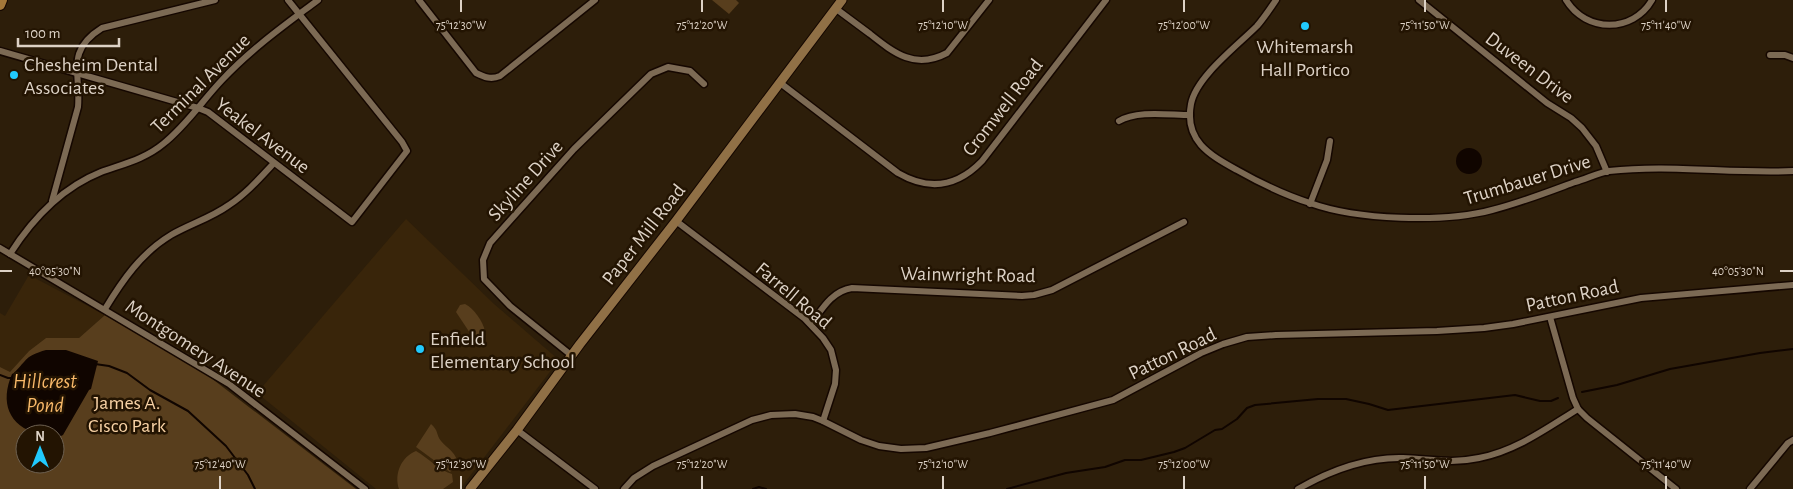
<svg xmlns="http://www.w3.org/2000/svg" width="1793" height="489" font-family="'Alegreya Sans',sans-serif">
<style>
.built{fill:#39250a}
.green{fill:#583e1d;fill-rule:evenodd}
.water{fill:#100500}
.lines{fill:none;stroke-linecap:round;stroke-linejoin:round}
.stream{stroke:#100500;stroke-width:2}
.street-casing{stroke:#150700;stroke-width:9}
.secondary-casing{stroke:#150700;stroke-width:11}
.primary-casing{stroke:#150700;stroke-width:12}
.street{stroke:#7c6a54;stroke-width:6}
.secondary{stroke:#907046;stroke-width:9}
.primary{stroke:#a37739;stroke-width:10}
.ticks{fill:none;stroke:#ddd2c6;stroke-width:2}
.poi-dot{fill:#21c9fd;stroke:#231402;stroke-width:2}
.labels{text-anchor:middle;stroke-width:5;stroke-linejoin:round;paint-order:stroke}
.poi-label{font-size:20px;fill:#ddd2c6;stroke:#231402;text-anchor:start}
.street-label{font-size:20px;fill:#ddd2c6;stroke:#231402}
.park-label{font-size:20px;fill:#f8d2a5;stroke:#231402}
.water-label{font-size:21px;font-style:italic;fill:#f8b969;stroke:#231402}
.ticks-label{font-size:12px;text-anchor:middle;fill:#ddd2c6;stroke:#231402;stroke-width:5;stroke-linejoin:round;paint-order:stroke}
</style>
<rect width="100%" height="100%" fill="#2d1e0a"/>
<g class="built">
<path d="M406 219 494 304 559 360 460 489H376L257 393Z"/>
<path d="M29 275 105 315 79 338H46L29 351 10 373 0 367V313L5 316Z"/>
</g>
<g class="green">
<path d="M712 0H736L739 3 729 14Z"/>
<path d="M465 304C474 308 483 322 485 331 481 336 478 338 472 336L456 312 460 305Z"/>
<path d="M105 315 202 371 356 489H0V367L10 372 29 351 46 338H79ZM25 434H55V464H25Z"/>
<path d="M431 424C439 431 436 435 441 441 447 448 454 451 457 460L454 468 450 472 416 447Z"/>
<path d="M416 451C428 458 439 470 452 474L453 482 443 489H399C394 474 401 457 416 451Z"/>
</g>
<g class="water">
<circle cx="1469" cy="161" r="13"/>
<path d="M46 350H66L98 361 91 389 89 390 63 435 55 439V434C50 434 44 435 39 434 8 426 0 402 12 374L14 373C28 359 25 356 46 350Z"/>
</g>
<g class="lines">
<g class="stream">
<path d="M95 364 109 366 127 373 150 390 188 411 226 446 248 475 255 489"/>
<path d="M0 375 8 378H12"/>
<path d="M1582 392 1617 385 1670 369 1760 353 1793 349"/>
<path d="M753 489 759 487 766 489"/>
<path d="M1007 489 1066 473 1105 467 1125 460H1141L1174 452 1185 448 1215 430 1222 429 1237 419 1247 408 1255 405 1318 399H1346L1369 404 1388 410 1515 395 1540 401H1551L1558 398"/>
</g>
<g class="street-casing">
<g id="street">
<path d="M419 0 476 73C484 77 491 80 500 76L595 0"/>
<path d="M1276 0C1270 9 1264 18 1257 26 1237 46 1196 77 1191 104 1184 141 1210 155 1237 170 1260 183 1285 195 1310 203 1357 220 1443 223 1492 210 1520 203 1548 192 1575 182 1586 179 1598 173 1609 171 1670 164 1732 174 1793 171"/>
<path d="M1419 0 1547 103 1571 118 1582 128 1596 146 1607 172"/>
<path d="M1566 0C1586 33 1633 33 1652 0"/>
<path d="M835 8C847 17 858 25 870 34 894 53 915 70 947 53L989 0"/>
<path d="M0 51 198 108 208 112 352 222 407 151 402 142 288 0"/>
<path d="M1770 55H1785L1793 58"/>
<path d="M779 82 898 173C929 191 957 187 982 161L1106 0"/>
<path d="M1119 121C1137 110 1169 115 1190 115"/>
<path d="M52 201 78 107C81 73 65 51 102 28L215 0"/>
<path d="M1310 204 1327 160 1330 141"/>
<path d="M676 221 804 318 823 338 831 350 836 370 835 384 823 421"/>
<path d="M0 248 229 384 365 489"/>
<path d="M10 254C33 218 61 188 101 172 123 164 145 159 163 144 186 126 202 101 222 80 251 49 285 25 318 0"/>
<path d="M105 309C122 281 141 253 171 235 190 224 211 218 229 205 246 194 260 178 274 163"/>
<path d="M1550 317 1573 398 1578 409 1587 418 1676 489"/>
<path d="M811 324C822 309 832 291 852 288L1022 296 1034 295 1052 290 1184 222"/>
<path d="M571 355 510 306 484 279 483 260 490 243 574 149 651 74 668 67 690 71 704 84"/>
<path d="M517 430 595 489"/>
<path d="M624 489 634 478 653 466 752 420 771 415 795 414 813 417 823 421 861 440 879 446 901 449 926 448 990 433 1113 400 1201 353 1223 344 1247 337 1276 335 1437 331 1484 328 1513 324 1641 298 1793 285"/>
<path d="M1298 489C1331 470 1365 457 1403 458 1431 459 1451 464 1479 458 1516 451 1547 428 1578 409"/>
<path d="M1750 489 1788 443 1793 440"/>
</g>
</g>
<g class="secondary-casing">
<path id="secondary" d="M470 489 517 430 580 344 676 221 842 0"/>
</g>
<g class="primary-casing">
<path id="primary" d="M0 5 2 0"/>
</g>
<use href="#street" class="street"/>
<use href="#secondary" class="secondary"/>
<use href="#primary" class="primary"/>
</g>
<path class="ticks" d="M461 0V12M702 0V12M943 0V12M1184 0V12M1425 0V12M1666 0V12M0 271H12M1780 271H1793M220 476V489M461 476V489M702 476V489M943 476V489M1184 476V489M1425 476V489M1666 476V489"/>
<g class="poi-dot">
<circle cx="1305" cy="26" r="5"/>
<circle cx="14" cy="75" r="5"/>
<circle cx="420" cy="349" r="5"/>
</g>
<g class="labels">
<g class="poi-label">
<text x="1305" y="53" text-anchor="middle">Whitemarsh<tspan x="1305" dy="23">Hall Portico</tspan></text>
<text x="24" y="71">Chesheim Dental<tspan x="24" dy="23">Associates</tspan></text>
<text x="430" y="345">Enfield<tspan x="430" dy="23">Elementary School</tspan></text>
</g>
<g class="street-label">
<text transform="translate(1530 67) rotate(37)" y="7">Duveen Drive</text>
<text transform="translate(200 83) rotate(-45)" y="7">Terminal Avenue</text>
<text transform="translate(1002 107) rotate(-52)" y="7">Cromwell Road</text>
<text transform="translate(263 135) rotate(37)" y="7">Yeakel Avenue</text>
<text transform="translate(1527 179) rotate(-17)" y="7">Trumbauer Drive</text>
<text transform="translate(525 180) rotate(-48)" y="7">Skyline Drive</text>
<text transform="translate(643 234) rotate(-52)" y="7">Paper Mill Road</text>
<text transform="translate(968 274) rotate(1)" y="7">Wainwright Road</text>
<text transform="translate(794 295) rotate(40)" y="7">Farrell Road</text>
<text transform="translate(1572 295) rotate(-12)" y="7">Patton Road</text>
<text transform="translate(196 348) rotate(33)" y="7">Montgomery Avenue</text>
<text transform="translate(1172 353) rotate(-26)" y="7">Patton Road</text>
</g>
<g class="park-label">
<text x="127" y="409">James A.<tspan x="127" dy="23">Cisco Park</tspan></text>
</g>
<g class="water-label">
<text x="45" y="388">Hillcrest<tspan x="45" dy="24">Pond</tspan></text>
</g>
</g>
<g class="ticks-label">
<text x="461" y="29">75°12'30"W</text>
<text x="702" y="29">75°12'20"W</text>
<text x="943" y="29">75°12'10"W</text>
<text x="1184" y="29">75°12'00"W</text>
<text x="1425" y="29">75°11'50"W</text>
<text x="1666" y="29">75°11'40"W</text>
<text x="55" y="275">40°05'30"N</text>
<text x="1738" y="275">40°05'30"N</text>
<text x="220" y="468">75°12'40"W</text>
<text x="461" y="468">75°12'30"W</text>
<text x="702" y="468">75°12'20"W</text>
<text x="943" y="468">75°12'10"W</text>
<text x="1184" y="468">75°12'00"W</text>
<text x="1425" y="468">75°11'50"W</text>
<text x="1666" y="468">75°11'40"W</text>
</g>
<g transform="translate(40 449)"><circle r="24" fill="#231402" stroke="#6d6050"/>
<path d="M0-4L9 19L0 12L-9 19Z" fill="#21c9fd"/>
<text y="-8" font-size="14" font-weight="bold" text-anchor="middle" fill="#ddd2c6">N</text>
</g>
<path d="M18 38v8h101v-8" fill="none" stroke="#ddd2c6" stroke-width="2.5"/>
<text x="25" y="38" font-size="15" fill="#ddd2c6" stroke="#231402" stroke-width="4" paint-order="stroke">100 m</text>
</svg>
